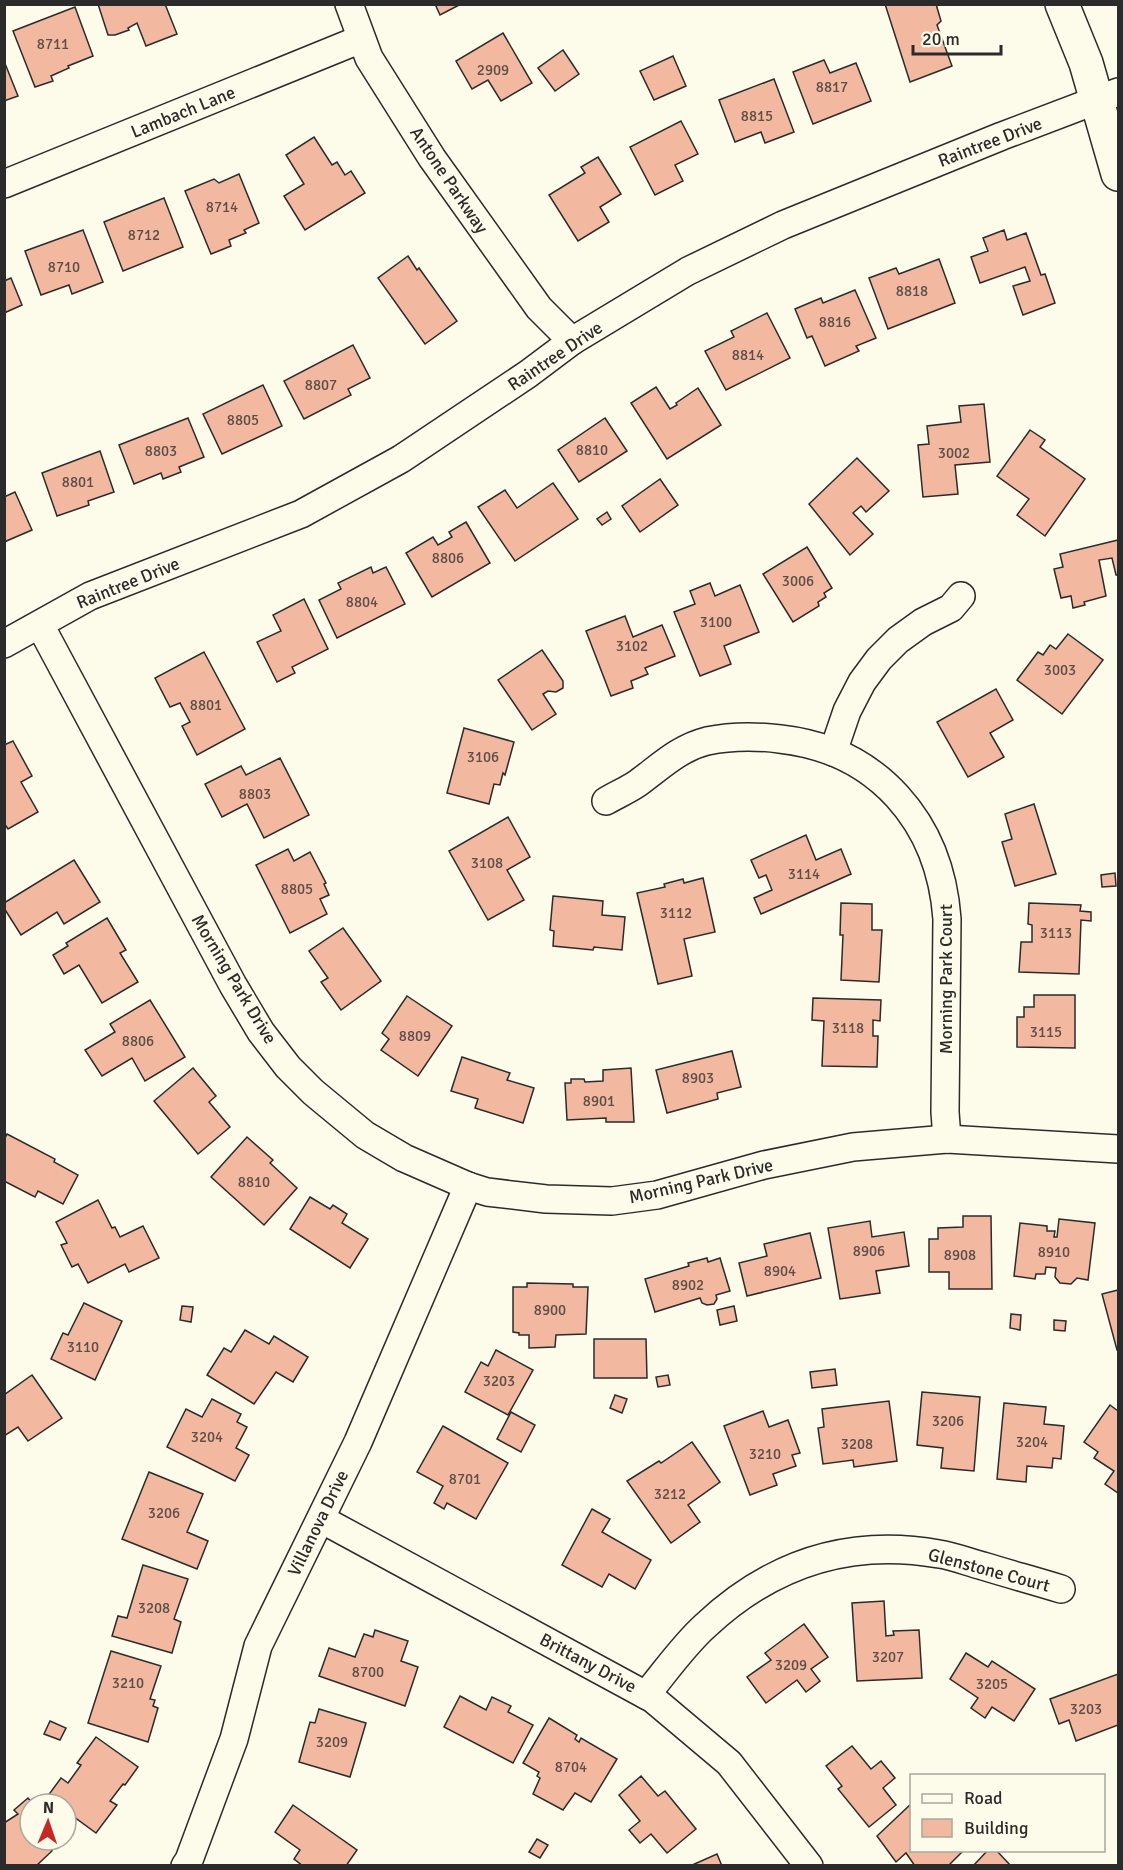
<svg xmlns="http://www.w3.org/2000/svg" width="1123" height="1870" font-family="Signika,sans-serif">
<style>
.building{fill:#f2b8a0;stroke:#2b2b2b;stroke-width:1.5}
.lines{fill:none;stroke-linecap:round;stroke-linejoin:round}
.minor-casing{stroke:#2b2b2b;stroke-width:30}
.tertiary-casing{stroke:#2b2b2b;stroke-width:36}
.minor{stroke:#fdfbea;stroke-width:27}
.tertiary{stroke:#fdfbea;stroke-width:33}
.labels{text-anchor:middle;stroke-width:4.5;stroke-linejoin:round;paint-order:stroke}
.number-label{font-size:15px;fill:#5d4e48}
.street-label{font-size:18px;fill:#2b2b2b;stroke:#fdfbea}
</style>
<rect width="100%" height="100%" fill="#fdfbea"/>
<g class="building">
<path d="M98 4H165L177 34 146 46 137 23 128 28 129 30 115 35H108Z"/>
<path d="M435 4H461L440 15Z"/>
<path d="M885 4H936L941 21 937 25 952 66 910 82Z"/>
<path d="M75 7 93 56 68 66 69 68 51 76 53 81 35 87 13 31Z"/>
<path d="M503 33 532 83 501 101 488 80 472 89 456 61Z"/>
<path d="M563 50 579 74 555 91 538 68Z"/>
<path d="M673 56 686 86 654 100 640 71Z"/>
<path d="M824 60 830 73 856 63 871 101 813 124 793 72Z"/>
<path d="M4 61 18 96 4 101Z"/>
<path d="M774 79 794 132 765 143 761 132 735 142 719 100Z"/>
<path d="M681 121 698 154 675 165 683 181 655 195 630 147Z"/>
<path d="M314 137 332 165 337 162 345 175 351 171 365 193 305 230 284 196 304 184 286 155Z"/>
<path d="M598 157 621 194 600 207 609 222 578 241 549 195 585 173 581 167Z"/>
<path d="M239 174 259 223 244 230 246 233 229 240 231 246 211 254 185 191 214 179 219 183Z"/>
<path d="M164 198 183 247 123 271 104 222Z"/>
<path d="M83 230 103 282 72 294 69 285 41 295 25 251Z"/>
<path d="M1004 230 1007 240 1026 233 1041 275 1045 274 1055 303 1023 315 1013 286 1030 281 1025 267 980 283 971 257 988 251 983 238Z"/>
<path d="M408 256 417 270 419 268 457 321 425 344 378 278Z"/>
<path d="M939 259 955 303 888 329 869 278 896 268 899 274Z"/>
<path d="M11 278 22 305 4 313V281Z"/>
<path d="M855 290 876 338 856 346 859 351 825 366 812 336 807 338 795 309 821 298 823 303Z"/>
<path d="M767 313 790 358 726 390 705 351 734 337 731 331Z"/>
<path d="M353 345 370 378 348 389 351 395 304 419 284 381Z"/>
<path d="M263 385 282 426 222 454 203 414Z"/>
<path d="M656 387 670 409 677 405 676 403 698 388 721 425 667 459 631 403Z"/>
<path d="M984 404 990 462 955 465 958 494 923 497 918 445 929 444 927 426 961 422 959 406Z"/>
<path d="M188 418 204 457 179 467 181 472 163 479 161 473 134 484 119 445Z"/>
<path d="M605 418 627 451 579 482 558 450Z"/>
<path d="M1030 430 1045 440 1040 447 1085 479 1045 536 1017 515 1029 499 997 476Z"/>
<path d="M100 451 114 492 88 501 89 505 57 516 42 473Z"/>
<path d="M857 458 889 491 866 512 861 506 853 513 873 534 850 555 809 504Z"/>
<path d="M660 479 678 505 640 532 622 506Z"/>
<path d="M553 483 578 519 515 561 478 507 505 490 517 508Z"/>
<path d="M15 492 32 530 4 542V497Z"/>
<path d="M607 512 611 519 602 525 597 519Z"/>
<path d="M466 522 490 563 432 597 406 553 433 537 438 545 452 537 449 532Z"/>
<path d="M1118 540V575H1116L1112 558 1099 560 1106 596 1084 602 1085 605 1073 608 1071 596 1061 598 1054 569 1063 567 1060 554Z"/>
<path d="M807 547 832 588 824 593 826 597 818 602 819 606 793 622 763 574Z"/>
<path d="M371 567 373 573 386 567 405 604 337 638 319 600 341 589 338 583Z"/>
<path d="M710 583 715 596 740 585 759 632 724 646 731 664 700 676 674 612 695 604 690 591Z"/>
<path d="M304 599 328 649 292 667 295 673 277 682 257 642 281 631 273 615Z"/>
<path d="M625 616 633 637 662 625 675 656 645 668 648 674 631 681 633 688 611 696 586 631Z"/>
<path d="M1068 634 1103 660 1062 714 1017 680 1038 652 1043 655 1050 645 1056 649Z"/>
<path d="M542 650 563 681V688L556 692 548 691 543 694 556 714 532 730 498 680Z"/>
<path d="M204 652 245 729 197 755 182 726 190 722 180 703 170 707 155 678Z"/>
<path d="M996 689 1013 720 990 733 1004 757 968 777 937 722Z"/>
<path d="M464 728 514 742 505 775 503 773 500 785 494 784 489 804 447 793Z"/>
<path d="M13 741 32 776 21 782 38 812 8 829 4 823V745Z"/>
<path d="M280 758 309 815 264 838 247 804 222 817 205 784 241 766 246 775Z"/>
<path d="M1034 804 1056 874 1015 886 1002 842 1012 839 1005 814Z"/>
<path d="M508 817 530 857 507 870 524 900 488 920 449 851Z"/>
<path d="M806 835 816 860 841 849 851 874 761 914 754 898 772 890 766 875 759 878 751 860Z"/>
<path d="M288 849 294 861 310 852 326 883 324 884 329 895 320 899 327 914 290 933 256 865Z"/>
<path d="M74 860 100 902 64 924 57 912 21 935 4 908V903Z"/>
<path d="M1115 873 1116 886 1102 887 1101 875Z"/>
<path d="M703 878 715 932 684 939 692 976 658 984 637 893 665 887 664 884 683 879 684 883Z"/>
<path d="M553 896 603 901 602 915 625 917 622 950 594 947 593 950 553 946 554 931 550 930Z"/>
<path d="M841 903 872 904V930H882L879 982 841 980 843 935H840Z"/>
<path d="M1029 903 1081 905 1080 911 1091 912V921L1081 920 1079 974 1019 972 1021 942H1032V925L1028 924Z"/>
<path d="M107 918 126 950 120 953 138 982 102 1003 79 965 64 974 53 955 68 946 66 943Z"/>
<path d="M343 928 381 981 341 1010 321 982 328 978 309 951Z"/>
<path d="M1034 995H1075V1048L1017 1047V1017H1024V1007H1034Z"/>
<path d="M407 996 452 1026 418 1076 381 1050 389 1039 382 1033Z"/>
<path d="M813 998 881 1000 880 1021 873 1020V1036H878L877 1067 822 1066 824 1021 812 1020Z"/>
<path d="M150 1000 185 1057 145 1081 132 1058 102 1076 85 1050 115 1032 110 1024Z"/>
<path d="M732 1051 741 1087 717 1093 718 1099 667 1113 656 1070Z"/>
<path d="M462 1057 510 1073 507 1080 534 1088 523 1123 475 1108 478 1099 451 1091Z"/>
<path d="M193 1068 216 1096 209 1102 230 1127 198 1154 154 1101Z"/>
<path d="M631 1068 634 1122H606V1118L567 1120 565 1083H571V1079H584L585 1082 603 1081V1070Z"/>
<path d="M7 1134 55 1159 54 1162 78 1175 63 1204 38 1191 35 1197 4 1181V1140Z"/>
<path d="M247 1137 273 1160 270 1163 297 1188 264 1225 211 1177Z"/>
<path d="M310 1197 330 1209 333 1205 347 1214 342 1223 368 1239 350 1268 290 1229Z"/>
<path d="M98 1200 112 1228 115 1227 120 1237 143 1226 159 1258 129 1272 125 1264 88 1283 78 1264 72 1267 61 1245 67 1243 56 1222Z"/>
<path d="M963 1216H991L992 1289H949V1272H929V1239H938V1228L963 1227Z"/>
<path d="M1059 1219 1095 1223 1088 1280 1077 1278 1071 1284 1060 1283 1055 1277 1056 1268 1046 1267 1045 1274H1036L1035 1279 1014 1276 1020 1223 1047 1226V1231H1055L1054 1237H1057Z"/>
<path d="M870 1221 872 1237 904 1232 909 1266 876 1271 880 1293 840 1299 828 1228Z"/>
<path d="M810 1233 821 1278 747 1296 739 1263 767 1256 764 1244Z"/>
<path d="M707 1258 708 1262 720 1258 730 1291 716 1295 717 1299 714 1304 707 1305 702 1303 700 1298 655 1312 645 1279 689 1266 688 1263Z"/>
<path d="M527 1283 573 1284V1287H588L586 1334 556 1335 555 1347 529 1348V1335H519V1333L513 1332V1287H527Z"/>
<path d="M1118 1290V1350H1117L1102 1294Z"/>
<path d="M84 1303 122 1321 95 1380 51 1359 63 1333 68 1335Z"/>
<path d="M182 1306 193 1307 191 1322 180 1320Z"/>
<path d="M734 1306 737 1321 720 1325 717 1310Z"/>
<path d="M1011 1314 1021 1315 1020 1330 1010 1328Z"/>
<path d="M1054 1320 1066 1321 1065 1331 1054 1330Z"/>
<path d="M245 1330 269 1344 274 1336 308 1357 293 1382 276 1372 254 1404 207 1375 224 1348 231 1352Z"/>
<path d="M594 1339H646L647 1378H594Z"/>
<path d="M496 1350 533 1370 508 1415 465 1392 481 1362 488 1366Z"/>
<path d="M835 1369 837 1385 812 1388 810 1372Z"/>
<path d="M32 1375 62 1418 28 1441 18 1427 4 1436V1395Z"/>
<path d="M668 1375 670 1385 658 1387 656 1377Z"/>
<path d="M922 1392 980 1397 974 1471 941 1468 943 1448 917 1445Z"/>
<path d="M615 1395 627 1399 622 1413 610 1408Z"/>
<path d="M212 1399 241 1414 237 1422 247 1427 236 1448 249 1455 235 1481 167 1447 186 1409 202 1417Z"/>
<path d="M889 1401 897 1461 854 1467 853 1460 823 1464 818 1428 824 1427 822 1409Z"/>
<path d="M1004 1403 1046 1407 1044 1424 1064 1426 1061 1459 1053 1458 1052 1468 1027 1466 1026 1482 997 1479Z"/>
<path d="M1110 1405 1118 1411V1493L1105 1484 1114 1471 1094 1458 1098 1452 1084 1442Z"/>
<path d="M763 1411 769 1427 788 1420 800 1453 792 1455 796 1466 773 1474 777 1485 750 1495 724 1426Z"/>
<path d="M511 1412 535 1425 521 1452 497 1439Z"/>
<path d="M443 1426 508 1463 476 1519 447 1503 444 1509 434 1503 443 1486 417 1472Z"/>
<path d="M692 1442 720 1482 688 1505 700 1522 671 1543 627 1481 659 1461 661 1463Z"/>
<path d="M149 1472 203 1494 187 1532 208 1541 197 1569 122 1539Z"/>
<path d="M592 1509 610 1519 602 1532 651 1560 635 1589 609 1574 602 1587 562 1565Z"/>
<path d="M143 1565 188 1579 174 1619 181 1622 172 1653 112 1636 118 1616 127 1618Z"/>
<path d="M884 1601 886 1636 894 1635 893 1631 919 1630 922 1678 857 1681 852 1603Z"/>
<path d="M804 1624 828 1657 811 1669 820 1681 806 1692 797 1680 766 1703 747 1677 771 1660 765 1653Z"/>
<path d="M375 1630 408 1641 401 1661 418 1667 405 1706 319 1676 329 1648 355 1657 364 1634 373 1637Z"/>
<path d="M111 1651 161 1666 150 1699 155 1700 153 1706 158 1708 148 1742 88 1723Z"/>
<path d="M966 1653 988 1667 992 1661 1035 1689 1014 1721 992 1707 985 1718 971 1708 978 1698 950 1679Z"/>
<path d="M1118 1674V1725L1076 1741 1069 1720 1059 1724 1050 1699Z"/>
<path d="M460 1696 486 1710 492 1697 511 1706 508 1712 533 1725 513 1763 444 1727Z"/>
<path d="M319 1709 366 1723 350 1777 299 1762 310 1722 315 1723Z"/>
<path d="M549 1718 577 1735 575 1739 579 1742 581 1738 617 1759 591 1802 575 1793 563 1810 533 1794 540 1778 537 1776 539 1772 523 1763Z"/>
<path d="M50 1721 66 1728 60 1740 44 1734Z"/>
<path d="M96 1737 138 1767 125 1785 123 1784 110 1801 117 1805 96 1833 66 1811V1804H56L47 1797 61 1778 68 1783 81 1765 77 1763Z"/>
<path d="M852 1746 871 1769 881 1761 895 1778 883 1788 896 1805 869 1827 838 1789 842 1786 826 1766Z"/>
<path d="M641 1776 658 1796 665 1791 696 1829 667 1853 651 1834 640 1843 629 1830 640 1821 619 1795Z"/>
<path d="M28 1798 33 1804H30V1840H59L50 1848 52 1851 36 1866H4V1823L18 1814 14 1810Z"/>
<path d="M912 1803V1850H964L948 1866H915L906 1853 896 1862 877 1836Z"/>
<path d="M293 1805 357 1850 346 1866H303L294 1859 300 1850 275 1832Z"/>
<path d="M537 1839 548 1845 540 1858 529 1852Z"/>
<path d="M988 1850H996L1011 1866H973Z"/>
<path d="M717 1854 722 1866H690Z"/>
</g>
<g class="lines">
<g class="minor-casing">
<g id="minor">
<path d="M349 4 369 58 432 158 539 308 572 341"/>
<path d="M4 184 361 39"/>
<path d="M40 625 233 985 261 1032 288 1067 313 1092 365 1135 404 1158 468 1186 487 1192 546 1199 612 1201 657 1195 764 1165 853 1147 947 1139 1118 1149"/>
<path d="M4 644 90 596 301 514 401 459 528 374 572 341 688 271 783 225 1002 136 1118 92"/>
<path d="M833 752 847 711 862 682 879 659 898 640 923 622 951 608 961 596"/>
<path d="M606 801C616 795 628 790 638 783 660 767 679 748 707 741 731 736 756 736 780 739 878 750 940 822 947 919L945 1112 947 1139"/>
<path d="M321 1519 653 1699 729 1763 809 1866"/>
<path d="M646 1695C665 1672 683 1646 705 1626 771 1564 849 1538 939 1554 953 1556 968 1562 983 1566 1009 1574 1035 1581 1061 1589"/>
<path d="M185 1866 189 1860 234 1739 258 1646 358 1442 468 1186"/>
</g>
</g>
<g class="tertiary-casing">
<path id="tertiary" d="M1062 4 1086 63 1118 174"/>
</g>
<use href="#minor" class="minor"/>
<use href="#tertiary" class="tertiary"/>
</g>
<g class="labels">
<g class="number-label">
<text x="53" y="49">8711</text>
<text x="493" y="75">2909</text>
<text x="832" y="92">8817</text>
<text x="757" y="121">8815</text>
<text x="222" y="212">8714</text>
<text x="144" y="240">8712</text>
<text x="64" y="272">8710</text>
<text x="912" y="296">8818</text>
<text x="835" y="327">8816</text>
<text x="748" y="360">8814</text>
<text x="321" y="390">8807</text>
<text x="243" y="425">8805</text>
<text x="592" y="455">8810</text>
<text x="161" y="456">8803</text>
<text x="954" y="458">3002</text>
<text x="78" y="487">8801</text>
<text x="448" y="563">8806</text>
<text x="798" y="586">3006</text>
<text x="362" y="607">8804</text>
<text x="716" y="627">3100</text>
<text x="632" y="651">3102</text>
<text x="1060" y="675">3003</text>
<text x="206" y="710">8801</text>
<text x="483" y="762">3106</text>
<text x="255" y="799">8803</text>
<text x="487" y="868">3108</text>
<text x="804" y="879">3114</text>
<text x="297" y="894">8805</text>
<text x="676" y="918">3112</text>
<text x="1056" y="938">3113</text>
<text x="848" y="1033">3118</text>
<text x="1046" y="1037">3115</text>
<text x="415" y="1041">8809</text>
<text x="138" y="1046">8806</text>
<text x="698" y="1083">8903</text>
<text x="599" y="1106">8901</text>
<text x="254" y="1187">8810</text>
<text x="869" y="1256">8906</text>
<text x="1054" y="1257">8910</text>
<text x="960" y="1260">8908</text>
<text x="780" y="1276">8904</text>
<text x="688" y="1290">8902</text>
<text x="550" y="1315">8900</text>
<text x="83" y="1352">3110</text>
<text x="499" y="1386">3203</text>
<text x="948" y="1426">3206</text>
<text x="207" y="1442">3204</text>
<text x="1032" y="1447">3204</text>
<text x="857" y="1449">3208</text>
<text x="765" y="1459">3210</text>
<text x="465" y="1484">8701</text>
<text x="670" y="1499">3212</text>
<text x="164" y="1518">3206</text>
<text x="154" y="1613">3208</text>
<text x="888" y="1662">3207</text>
<text x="791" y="1670">3209</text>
<text x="368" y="1677">8700</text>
<text x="128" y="1688">3210</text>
<text x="992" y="1689">3205</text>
<text x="1086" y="1714">3203</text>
<text x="332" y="1747">3209</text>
<text x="571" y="1772">8704</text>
</g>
<g class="street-label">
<text transform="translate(183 112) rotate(-22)" y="6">Lambach Lane</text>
<text transform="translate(990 142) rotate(-21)" y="6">Raintree Drive</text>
<text transform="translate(449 180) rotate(56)" y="6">Antone Parkway</text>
<text transform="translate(555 356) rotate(-34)" y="6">Raintree Drive</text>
<text transform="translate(128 583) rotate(-22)" y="6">Raintree Drive</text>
<text transform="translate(234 979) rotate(59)" y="6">Morning Park Drive</text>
<text transform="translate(946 979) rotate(-90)" y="6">Morning Park Court</text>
<text transform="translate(701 1181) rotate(-13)" y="6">Morning Park Drive</text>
<text transform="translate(318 1523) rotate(-64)" y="6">Villanova Drive</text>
<text transform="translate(989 1570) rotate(15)" y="6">Glenstone Court</text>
<text transform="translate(588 1663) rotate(28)" y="6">Brittany Drive</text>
</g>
</g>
<rect width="1123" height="1870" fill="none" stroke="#2b2b2b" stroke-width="12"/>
<rect x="910" y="1774" width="195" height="78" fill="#fdfbea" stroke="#a9a89e" stroke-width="1.5"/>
<rect x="922" y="1794" width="30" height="9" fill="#fdfbea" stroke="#a9a89e" stroke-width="1.5"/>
<text x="964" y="1804" font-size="18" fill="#2b2b2b">Road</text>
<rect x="922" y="1819" width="30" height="18" fill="#f2b8a0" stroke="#a9a89e" stroke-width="1.5"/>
<text x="964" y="1834" font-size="18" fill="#2b2b2b">Building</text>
<g transform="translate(48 1822) rotate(2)"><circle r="28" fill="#fdfbea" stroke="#a9a89e" stroke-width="1.5"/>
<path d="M0-4.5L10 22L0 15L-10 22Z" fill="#c62828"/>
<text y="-9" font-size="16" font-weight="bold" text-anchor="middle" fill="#2b2b2b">N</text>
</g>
<path d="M913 45v9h88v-9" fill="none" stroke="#2b2b2b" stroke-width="3"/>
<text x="922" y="45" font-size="18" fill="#2b2b2b" stroke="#fdfbea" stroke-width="4.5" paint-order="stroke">20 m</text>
</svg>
